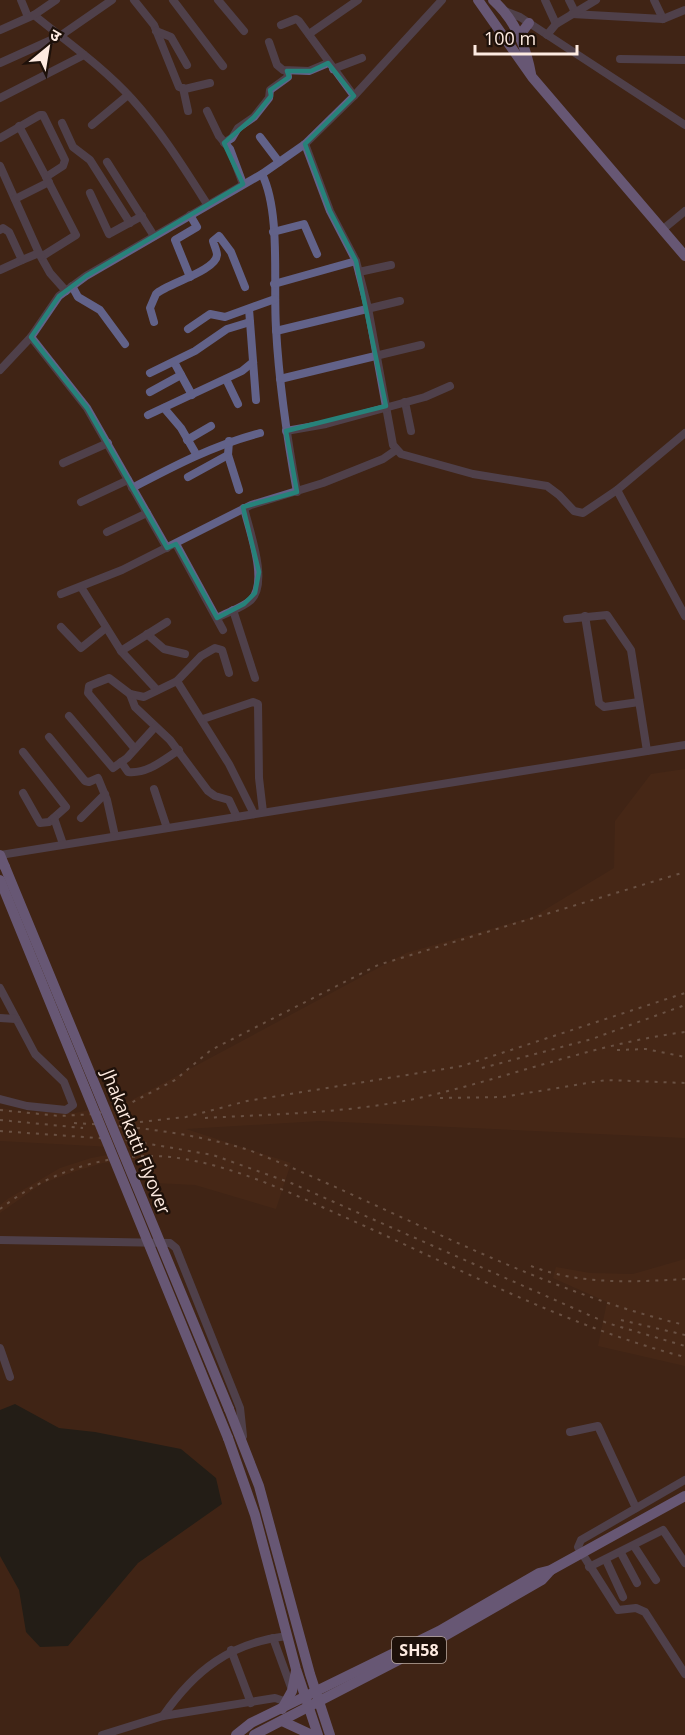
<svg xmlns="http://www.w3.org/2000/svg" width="685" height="1735" font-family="'Open Sans','Noto Sans Devanagari',sans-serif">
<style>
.built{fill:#4e2b18}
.water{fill:#001517}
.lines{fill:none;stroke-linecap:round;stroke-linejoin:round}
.minor{stroke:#626289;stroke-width:8}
.major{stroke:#9896e6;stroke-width:10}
.rail{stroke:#9e877a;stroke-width:2;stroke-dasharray:3 6;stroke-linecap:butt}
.major-bridge{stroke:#9896e6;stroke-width:10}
.marked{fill:none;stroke:#27827a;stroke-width:4.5;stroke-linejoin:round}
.labels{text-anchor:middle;stroke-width:5;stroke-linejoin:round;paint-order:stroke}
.shield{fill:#1e110a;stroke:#bbaaa0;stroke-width:1.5}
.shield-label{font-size:16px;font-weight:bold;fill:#feebe1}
.street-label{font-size:18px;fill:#feebe1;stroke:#1e110a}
</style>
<rect width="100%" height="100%" fill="#402415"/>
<g class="built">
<path d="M685 769V1138L320 1121 186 1129 291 1163 276 1209 195 1185 155 1183 151 1165 132 1161 103 1163 76 1171 41 1184 0 1213V1205L9 1198 60 1168 91 1158 129 1151 130 1148 0 1141V1108L19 1111 75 1113 130 1101 406 953 533 917 614 868 615 821 651 774Z"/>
<path d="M685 1259V1366L598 1346 607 1302 553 1278 556 1267 590 1273 633 1274Z"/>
</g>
<path class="water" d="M15 1404 59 1428 95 1432 181 1449 216 1478 222 1504 138 1563 68 1646 40 1647 26 1632 19 1590 0 1556V1410Z"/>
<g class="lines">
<g class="minor">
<path d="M21 0 28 17"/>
<path d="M134 0 154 25 179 87 185 89 210 83"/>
<path d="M173 0 223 66"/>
<path d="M218 0 244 31"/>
<path d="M545 0 556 24"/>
<path d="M569 0 575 12"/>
<path d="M654 0 663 19"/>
<path d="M505 11 520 17 685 125"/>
<path d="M572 14 663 19 685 10"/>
<path d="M34 15C67 42 103 67 132 99 161 131 184 168 207 204"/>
<path d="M281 25 296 19 299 21 354 96"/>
<path d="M0 30 34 15 56 0"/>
<path d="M156 31 171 37 187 65"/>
<path d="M309 34 358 0"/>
<path d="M547 35 556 24 596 0"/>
<path d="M269 42 277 65 283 70 309 71 328 63"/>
<path d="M620 59 685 60"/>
<path d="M0 63 60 36 112 0"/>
<path d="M333 69 362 58"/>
<path d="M183 88 188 111"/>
<path d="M0 98 84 55"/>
<path d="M207 111 219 136 230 149 243 184"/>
<path d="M62 123 73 147 90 160 130 223"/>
<path d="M92 125 128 95"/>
<path d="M260 137 279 162"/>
<path d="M0 138 40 115H43L65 160 63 166 46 177 19 126"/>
<path d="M224 143 232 138 238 128 254 117 269 98 270 90 288 77 287 71"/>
<path d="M305 144 330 211 356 261 368 308 393 445 401 454 473 474 547 486 559 495 574 511 583 513 617 490 685 433"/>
<path d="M107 162 154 236"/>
<path d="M0 166 39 253"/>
<path d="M262 174C281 213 273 283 276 328 279 383 287 438 297 492"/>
<path d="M46 177 76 235 41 257 50 273 66 291"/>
<path d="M90 193 109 234 142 216"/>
<path d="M15 199 49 182"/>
<path d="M190 215 197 227 175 240 190 277"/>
<path d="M0 230 3 228 9 232 22 260 0 270"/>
<path d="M662 230 685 211"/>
<path d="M273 232 304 224 317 254"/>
<path d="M22 260 39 253 41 256"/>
<path d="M359 272 391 265"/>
<path d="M274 284 356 261"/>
<path d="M72 286 78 297 100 310 125 344"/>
<path d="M249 309 256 400"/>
<path d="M154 322 150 308 156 294C166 284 216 271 217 255 217 251 214 245 213 241L219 236 231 252 245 287"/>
<path d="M188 329 210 314 225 317 275 299"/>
<path d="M276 331 400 301"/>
<path d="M31 337 87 408 167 548"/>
<path d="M174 362 192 395"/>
<path d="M0 370 31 337 59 296 86 276 262 174 305 144 354 96 442 0"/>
<path d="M150 373 195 351 227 329 250 322"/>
<path d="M226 379 238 404"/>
<path d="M280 379 421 345"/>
<path d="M150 392 181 375"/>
<path d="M405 402 411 431"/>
<path d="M164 408 181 428 196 454"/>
<path d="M148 415 242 371 253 362"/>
<path d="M286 431 326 424 425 397 450 386"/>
<path d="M187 440 211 426"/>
<path d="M229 441 228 455 239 490"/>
<path d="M63 463 108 443"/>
<path d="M188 477 228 455"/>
<path d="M132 488C174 466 214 445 260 433"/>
<path d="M617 490 685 616"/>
<path d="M81 502 128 480"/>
<path d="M107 532 147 513"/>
<path d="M176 544 223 630"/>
<path d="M81 587 121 651 157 690"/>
<path d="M61 594 122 570 251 505 323 483 383 459 396 450"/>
<path d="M233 610 255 678"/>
<path d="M585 616 599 703 604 707 639 702"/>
<path d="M217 618C228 612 242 608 251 600 269 582 249 530 244 508"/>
<path d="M567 619 607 615 631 650 647 751"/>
<path d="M61 627 81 648 106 628"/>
<path d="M147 634 164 649 185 654"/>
<path d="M121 651 167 622"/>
<path d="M177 681 201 656 215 648 222 650 229 673"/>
<path d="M130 694 135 707 170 740 208 791 215 796 229 800 237 817"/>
<path d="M69 716 113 768 127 758 155 727"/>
<path d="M203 719 253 702 258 704 259 778 263 812"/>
<path d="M49 737 85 781 89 782 98 778 107 800 115 836"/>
<path d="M135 749 88 693 89 686 109 678 130 694 144 697 177 681 229 764 254 814"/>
<path d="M23 752 66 807 49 822 40 823 23 793"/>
<path d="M121 762 128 772C148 774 163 760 179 750"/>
<path d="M154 789 167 828"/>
<path d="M54 818 63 844"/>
<path d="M81 818 105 794"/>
<path d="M0 855 685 745"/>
<path d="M0 988 35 1054 64 1082 73 1105 66 1110 27 1106 0 1099"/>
<path d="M0 1018 16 1019"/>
<path d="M0 1240 170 1243 176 1248 240 1408 243 1436"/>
<path d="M0 1348 10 1377"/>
<path d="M570 1432 598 1426 636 1508"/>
<path d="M685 1480 581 1540 578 1547 618 1610 636 1608 645 1612 685 1674"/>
<path d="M634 1546 656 1580"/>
<path d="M621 1553 637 1583"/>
<path d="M606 1560 623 1597"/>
<path d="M589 1567 663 1530 685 1563"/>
<path d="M273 1638 292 1690"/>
<path d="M231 1650 251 1703"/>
<path d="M163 1716C195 1670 230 1643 287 1636"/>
<path d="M102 1735 163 1716 275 1698 287 1702"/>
</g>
<g class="major">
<path d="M478 0 532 77 685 256"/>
<path d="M493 0C514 19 526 46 531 74"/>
<path d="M519 36 529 23"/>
<path d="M0 855 5 867"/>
<path d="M229 1409 259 1486 310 1674 330 1735"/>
<path d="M228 1438 255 1515 296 1669 318 1735"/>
<path d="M282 1709 292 1691 296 1671"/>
<path d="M282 1721 312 1735"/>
<path d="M236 1735 251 1723 439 1631 539 1573 551 1570 685 1496"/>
<path d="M254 1735 443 1637 542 1580 551 1570"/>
</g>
<g class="rail">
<path d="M617 1050 646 1049 685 1057"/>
<path d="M482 1068 592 1039 685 1005"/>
<path d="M440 1098 503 1097 606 1080 685 1083"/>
<path d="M0 1110 60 1116 95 1114 123 1107 175 1080 211 1050 378 965 685 872"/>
<path d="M205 1118C276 1114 350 1113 419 1098 508 1078 594 1044 685 1032"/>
<path d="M0 1120 83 1128"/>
<path d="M140 1122 186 1117 247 1101 462 1066 685 993"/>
<path d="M74 1123C134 1126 192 1133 249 1150 394 1208 532 1289 685 1325"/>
<path d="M0 1131 126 1140 213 1155 291 1183 607 1323 685 1346"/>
<path d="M0 1209C47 1172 110 1151 170 1157 233 1164 292 1194 349 1219 459 1268 568 1327 685 1357"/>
<path d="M531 1266C580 1285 634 1282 685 1279"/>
<path d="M621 1320 685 1335"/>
</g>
<g class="major-bridge">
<path d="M5 867 229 1409"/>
<path d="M0 880 228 1438"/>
</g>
</g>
<path d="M0 0H685V1735H0ZM328 63 354 96 305 144 330 211 356 261 386 406 286 431 297 492 243 507 259 572 255 593 244 604 217 618 176 544 167 548 87 408 31 337 59 296 86 276 243 184 224 143 254 117 271 96 270 90 289 77 287 71H311Z" fill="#402415" fill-opacity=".55" fill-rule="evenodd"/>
<path class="marked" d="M328 63 354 96 305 144 330 211 356 261 386 406 286 431 297 492 243 507 259 572 255 593 244 604 217 618 176 544 167 548 87 408 31 337 59 296 86 276 243 184 224 143 254 117 271 96 270 90 289 77 287 71H311Z"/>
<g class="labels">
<rect class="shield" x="392" y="1637" width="54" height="26" rx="4.5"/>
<g class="shield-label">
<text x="419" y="1656">SH58</text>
</g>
<g class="street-label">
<text transform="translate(136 1142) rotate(68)" y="6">Jhakarkatti Flyover</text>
</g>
</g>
<g transform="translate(48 48) rotate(30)" stroke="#1e110a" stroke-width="4.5" paint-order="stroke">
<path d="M0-4.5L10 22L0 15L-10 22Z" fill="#feebe1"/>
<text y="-9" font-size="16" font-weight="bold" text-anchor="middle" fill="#feebe1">उ</text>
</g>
<path d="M475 45v9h102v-9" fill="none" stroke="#feebe1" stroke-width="3"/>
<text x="484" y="45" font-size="18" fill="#feebe1" stroke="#1e110a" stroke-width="4.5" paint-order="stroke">100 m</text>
</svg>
